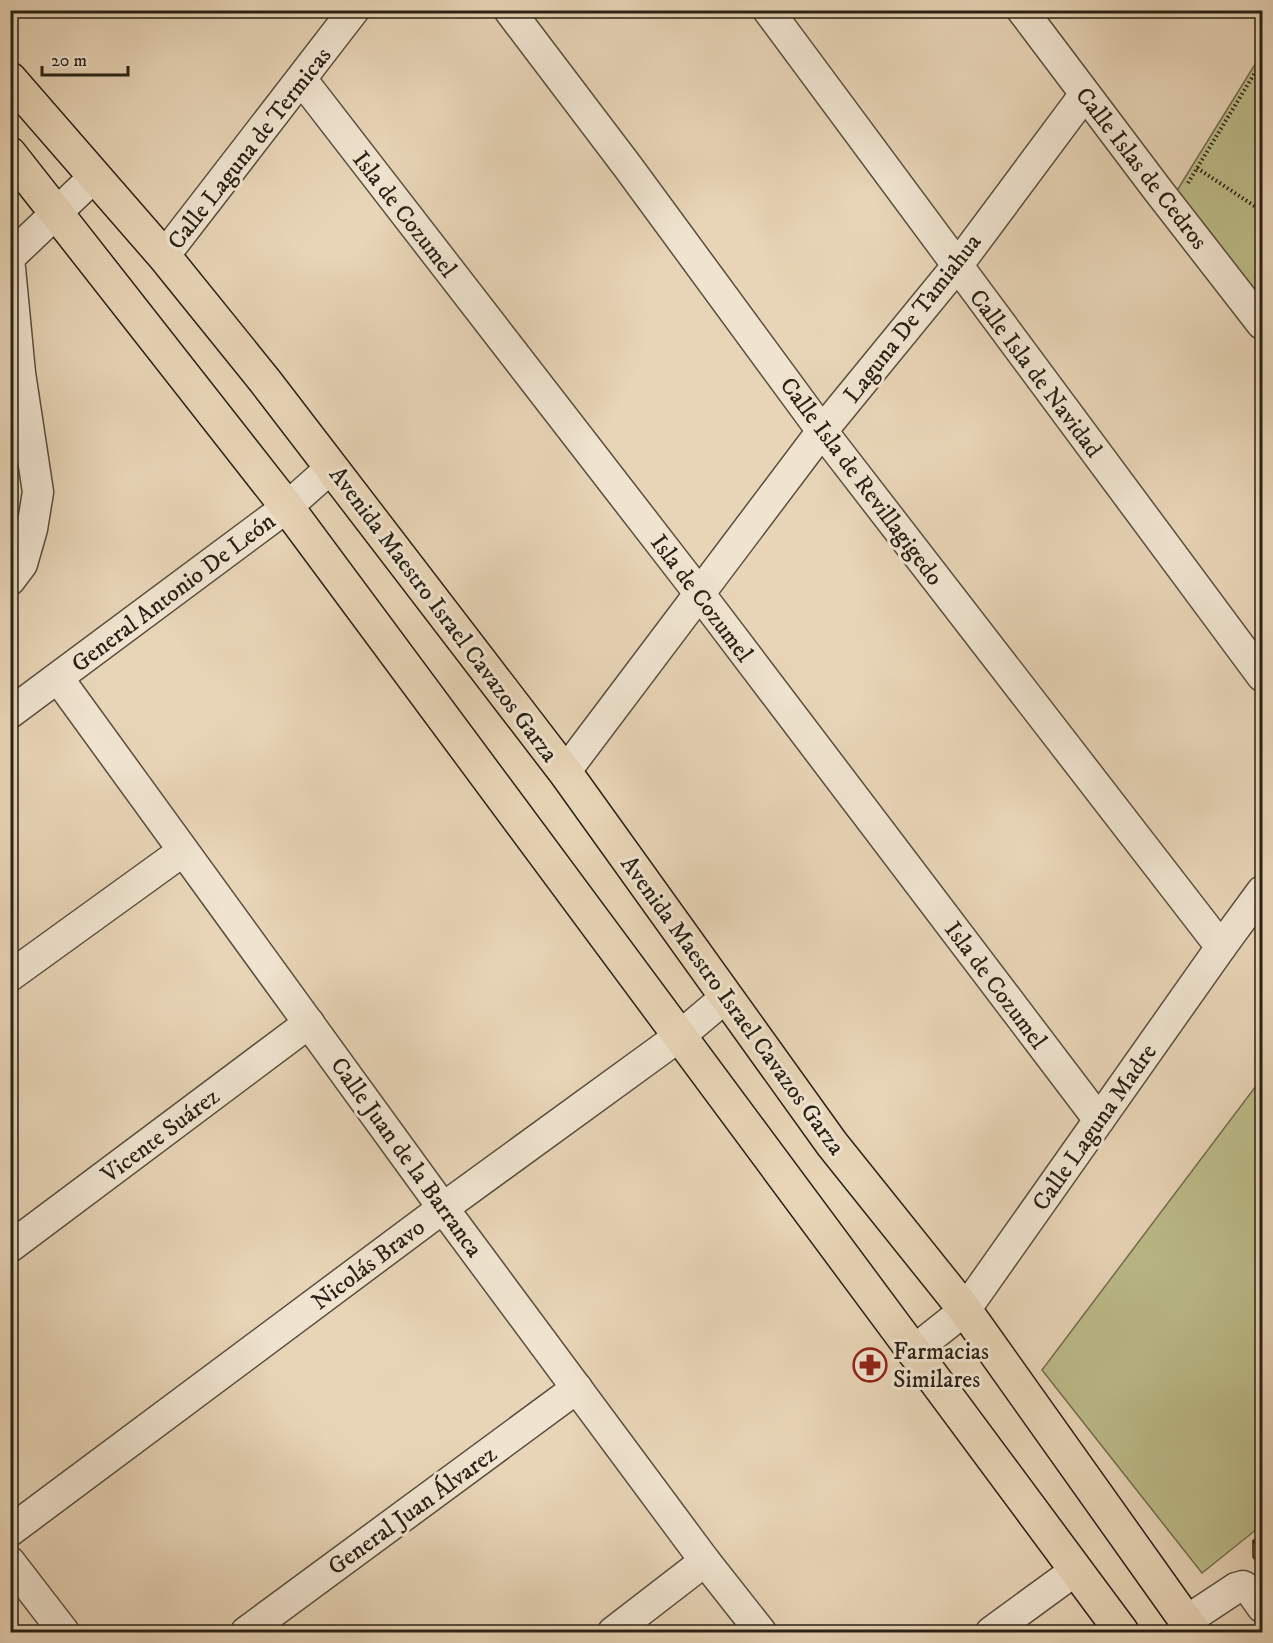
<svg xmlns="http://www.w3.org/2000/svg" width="1273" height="1643" font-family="'IM FELL DW Pica',serif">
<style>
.green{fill:#bcbc8a;stroke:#726e50;stroke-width:1.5}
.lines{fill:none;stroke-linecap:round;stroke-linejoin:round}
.minor-casing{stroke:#594e3e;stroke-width:33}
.major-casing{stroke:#292115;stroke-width:36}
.path{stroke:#292115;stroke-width:4;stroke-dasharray:1.5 3;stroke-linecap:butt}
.minor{stroke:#f0e4d0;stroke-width:30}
.major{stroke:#e8d5b7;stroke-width:33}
.wall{fill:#bf8c70;stroke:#292115;stroke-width:1.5}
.building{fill:#dea382;stroke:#292115;stroke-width:1.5}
.labels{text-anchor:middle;stroke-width:6;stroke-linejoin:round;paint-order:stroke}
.street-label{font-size:24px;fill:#292115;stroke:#f0e4d0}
.poi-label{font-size:24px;fill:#292115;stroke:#f0e4d0;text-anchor:start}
</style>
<rect width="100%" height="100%" fill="#e8d5b7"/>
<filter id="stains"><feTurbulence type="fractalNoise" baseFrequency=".00333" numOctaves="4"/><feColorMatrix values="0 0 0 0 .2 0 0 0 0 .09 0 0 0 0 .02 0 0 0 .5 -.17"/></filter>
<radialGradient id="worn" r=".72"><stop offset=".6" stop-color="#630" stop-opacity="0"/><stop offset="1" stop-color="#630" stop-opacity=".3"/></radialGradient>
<g class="green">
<path d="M1262 53V307L1173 197Z"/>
<path d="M1262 1078V1525L1202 1573 1042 1370Z"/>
</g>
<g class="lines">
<g class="minor-casing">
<g id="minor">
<path d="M509 10 628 167 822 431 1221 947"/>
<path d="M768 10 1262 676"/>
<path d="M1022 10 1157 189 1262 324"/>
<path d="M302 80 699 593 1099 1120"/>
<path d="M164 256 354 10"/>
<path d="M10 257 95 176"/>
<path d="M10 268 20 373 38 492 32 529 22 564 10 580"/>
<path d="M58 678 443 1208 705 1561 761 1632"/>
<path d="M10 713 287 507 332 467"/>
<path d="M565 772 822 431 957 266 1085 94"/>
<path d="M10 976 183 851"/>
<path d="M10 1247 309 1023"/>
<path d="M912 1352 965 1310 1221 947 1262 891"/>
<path d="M10 1531 443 1208 681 1035 726 997"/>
<path d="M10 1562 64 1632"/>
<path d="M1186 1621 1236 1588 1243 1586 1250 1590 1262 1607"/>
<path d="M246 1632 577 1388"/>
<path d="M613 1632 705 1561"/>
<path d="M991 1632 1076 1570"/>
</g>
</g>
<g class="major-casing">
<g id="major">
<path d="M10 79 164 256 265 381 565 772 832 1144 965 1310 1194 1632"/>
<path d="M10 154 287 507 1122 1632"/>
</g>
</g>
<g class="path">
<path d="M1197 168 1262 211"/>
<path d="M1188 183 1262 61"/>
</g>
<use href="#minor" class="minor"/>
<use href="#major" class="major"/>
</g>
<path class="wall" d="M1263 1532V1570L1253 1557V1541Z"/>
<path class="building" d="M1263 1532V1554L1253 1541Z"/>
<defs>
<g id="pharmacy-ring" transform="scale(1.725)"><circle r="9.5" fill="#f0e4d0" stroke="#8f2418" stroke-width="1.5"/><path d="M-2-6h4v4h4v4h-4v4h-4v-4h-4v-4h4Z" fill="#8f2418"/></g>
</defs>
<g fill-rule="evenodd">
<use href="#pharmacy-ring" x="870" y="1365"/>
</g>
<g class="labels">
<g class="street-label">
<text transform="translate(249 148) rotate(-52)" y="8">Calle Laguna de Termicas</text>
<text transform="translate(1142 168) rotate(52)" y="8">Calle Islas de Cedros</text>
<text transform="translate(405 214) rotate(52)" y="8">Isla de Cozumel</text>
<text transform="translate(912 318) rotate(-52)" y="8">Laguna De Tamiahua</text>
<text transform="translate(1036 373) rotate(53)" y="8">Calle Isla de Navidad</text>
<text transform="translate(862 481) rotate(53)" y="8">Calle Isla de Revillagigedo</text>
<text transform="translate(173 592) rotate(-37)" y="8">General Antonio De León</text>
<text transform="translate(702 598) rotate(53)" y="8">Isla de Cozumel</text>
<text transform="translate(444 614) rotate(53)" y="8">Avenida Maestro Israel Cavazos Garza</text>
<text transform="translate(996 985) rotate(53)" y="8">Isla de Cozumel</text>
<text transform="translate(733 1005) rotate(54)" y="8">Avenida Maestro Israel Cavazos Garza</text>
<text transform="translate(1094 1127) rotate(-55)" y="8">Calle Laguna Madre</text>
<text transform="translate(160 1135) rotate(-37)" y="8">Vicente Suárez</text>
<text transform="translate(407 1157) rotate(54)" y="8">Calle Juan de la Barranca</text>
<text transform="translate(368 1264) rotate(-37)" y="8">Nicolás Bravo</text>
<text transform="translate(412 1510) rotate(-36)" y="8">General Juan Álvarez</text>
</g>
<g class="poi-label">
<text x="893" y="1359">Farmacias<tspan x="893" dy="28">Similares</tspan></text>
</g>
</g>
<rect width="1273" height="1643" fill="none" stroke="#e8d5b7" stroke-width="36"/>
<rect x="12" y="12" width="1249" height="1619" fill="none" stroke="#292115" stroke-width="3"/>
<rect x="18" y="18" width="1237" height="1607" fill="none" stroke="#292115" stroke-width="1.5"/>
<path d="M42 66v9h86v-9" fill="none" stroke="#292115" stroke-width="3"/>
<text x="51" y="66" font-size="18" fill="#292115" stroke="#f0e4d0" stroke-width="4.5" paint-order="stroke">20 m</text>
<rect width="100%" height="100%" filter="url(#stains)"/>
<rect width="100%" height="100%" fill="url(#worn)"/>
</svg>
